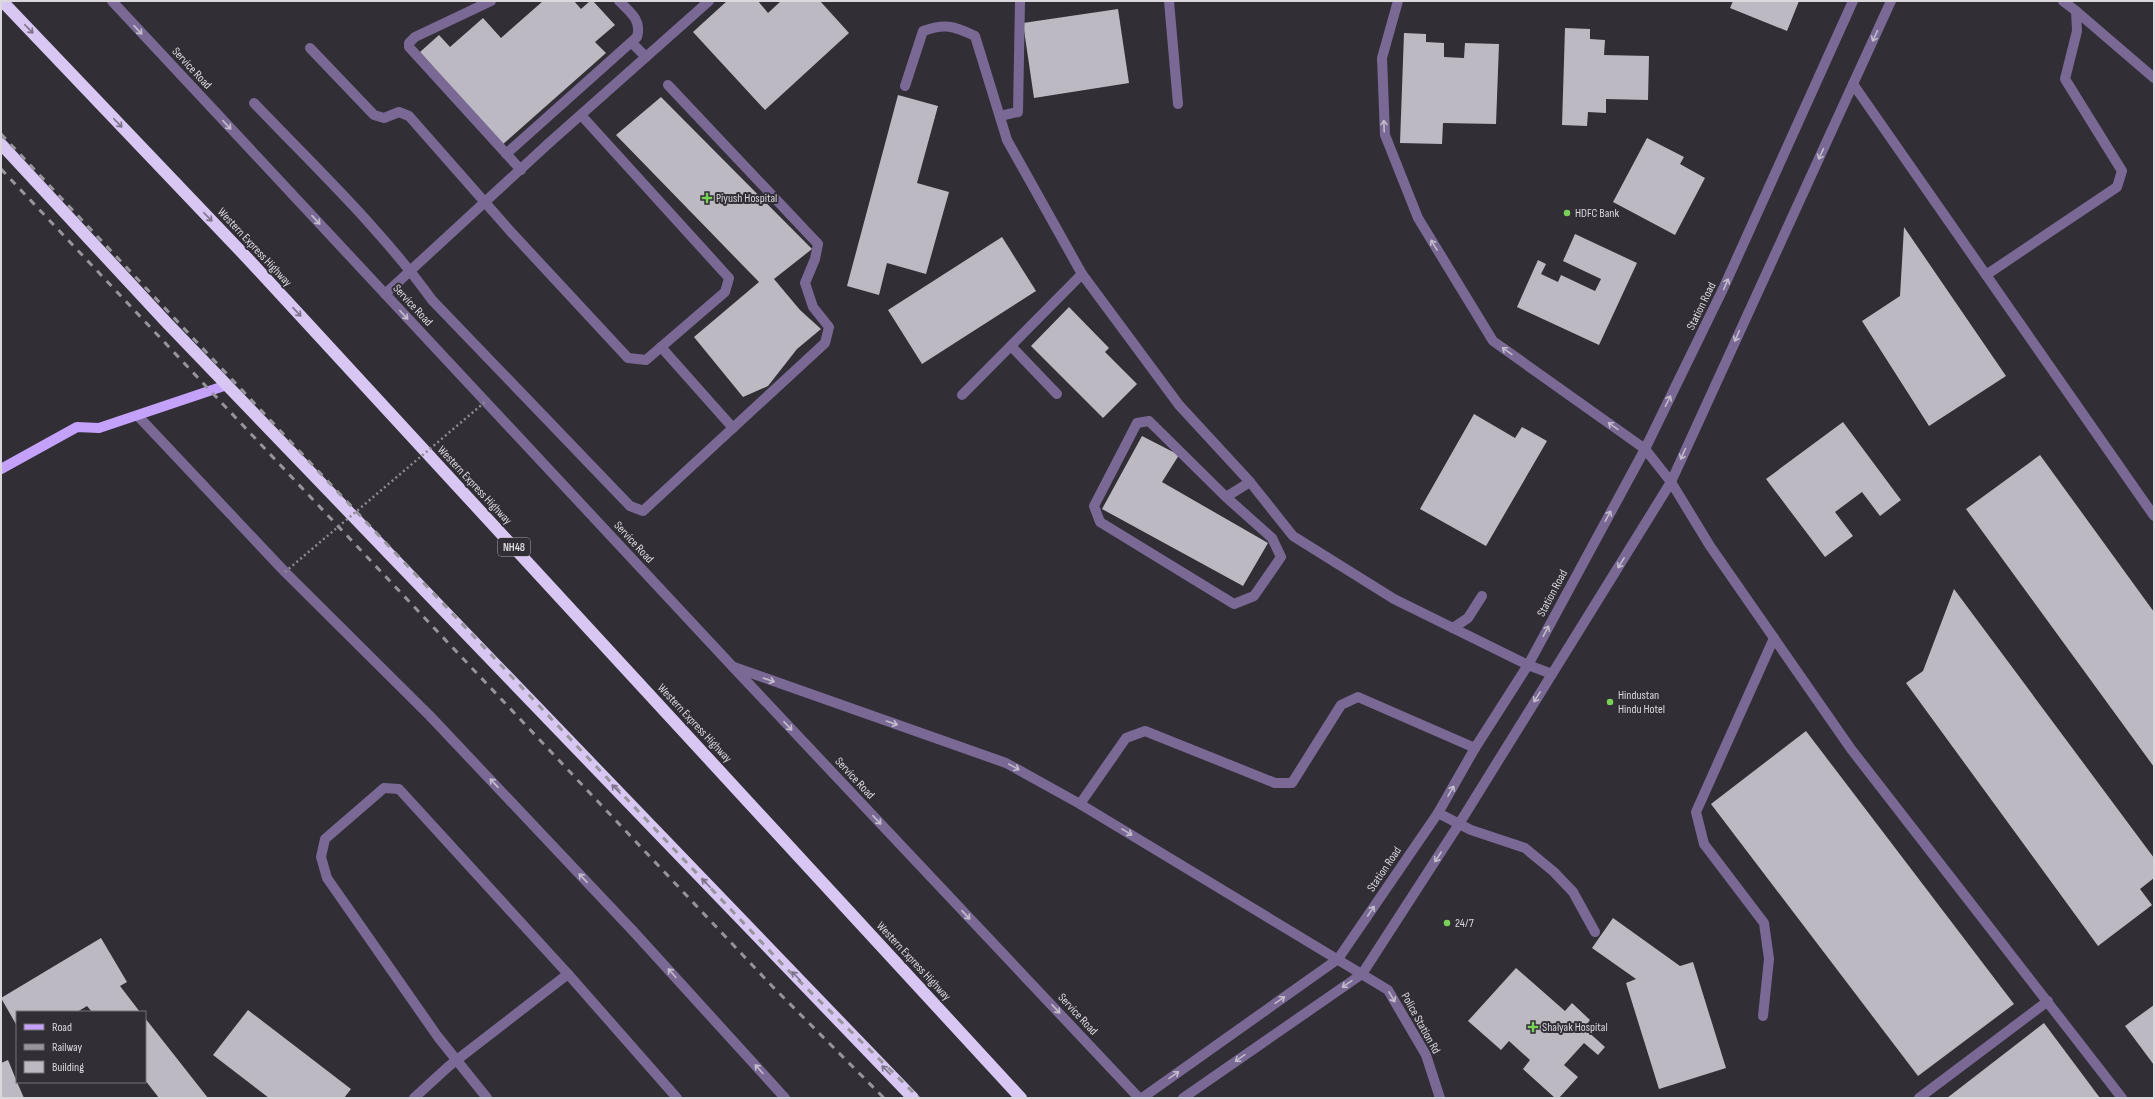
<svg xmlns="http://www.w3.org/2000/svg" width="2155" height="1099" font-family="'Sofia Sans Condensed',sans-serif">
<style>
.building{fill:#bdb9c3}
.lines{fill:none;stroke-linecap:round;stroke-linejoin:round}
.minor{stroke:#7a6995;stroke-width:10}
.major{stroke:#c4a1fb;stroke-width:10}
.highway{stroke:#d7c7f2;stroke-width:12}
.rail{stroke:#97959b;stroke-width:3;stroke-dasharray:7 7;stroke-linecap:butt}
.path-bridge{stroke:#8e8b92;stroke-width:2.5;stroke-dasharray:2 3;stroke-linecap:butt}
.oneway{stroke:#7c738b}
.oneway2{stroke:#c2bccb}
.poi-dot{fill:#79d157;stroke:#312e36;stroke-width:1.5}
.labels{text-anchor:middle;stroke-width:4;stroke-linejoin:round;paint-order:stroke}
.shield{fill:#312e36;stroke:#a7a5ab;stroke-width:1}
.shield-label{font-size:11px;font-weight:bold;fill:#dad8dd}
.street-label{font-size:12px;fill:#dad8dd;stroke:#312e36}
.poi-label{font-size:12px;fill:#dad8dd;stroke:#312e36;text-anchor:start}
</style>
<rect width="100%" height="100%" fill="#312e36"/>
<g class="building">
<path d="M543 1H574L581 9 590 1H593L615 25 595 42 606 53 502 145 420 52 439 35 450 47 483 18 501 38Z"/>
<path d="M727 1H758L768 13 781 1H820L849 33 765 110 693 32Z"/>
<path d="M1733 1H1799L1787 31 1730 8Z"/>
<path d="M1118 9 1129 83 1034 98 1023 23Z"/>
<path d="M1565 28 1590 29V39L1605 40 1604 55 1649 56 1648 100 1606 99V113L1588 112 1587 126 1562 125Z"/>
<path d="M1404 33 1426 34V42L1444 43V57L1464 58 1465 43 1499 44 1496 124 1443 123 1442 144 1400 143Z"/>
<path d="M898 95 938 106 917 183 949 192 926 274 887 263 879 295 847 286Z"/>
<path d="M661 97 812 249 774 279 800 310 821 329 797 349 768 386 743 397 694 337 759 282 616 135Z"/>
<path d="M1647 138 1684 157 1680 164 1705 178 1675 235 1613 202Z"/>
<path d="M1904 227 2006 376 1929 426 1862 321 1900 296Z"/>
<path d="M1575 234 1637 263 1599 345 1517 307 1538 260 1546 264 1541 274 1558 282 1561 275 1595 291 1601 279 1563 261Z"/>
<path d="M1002 237 1036 291 922 364 888 310Z"/>
<path d="M1069 307 1109 348 1105 352 1137 384 1103 418 1031 346Z"/>
<path d="M1474 414 1515 438 1522 427 1547 441 1486 546 1420 509Z"/>
<path d="M1843 422 1901 500 1880 516 1862 492 1835 512 1853 536 1825 557 1766 479Z"/>
<path d="M1142 436 1179 455 1162 482 1268 543 1243 586 1102 509Z"/>
<path d="M2040 455 2154 612V767L1966 509Z"/>
<path d="M1954 589 2154 858V878L2140 889 2152 905 2098 946 1906 683 1923 671Z"/>
<path d="M1806 731 2014 1004 1918 1076 1711 804Z"/>
<path d="M1613 918 1680 966 1693 962 1726 1068 1659 1089 1626 983 1636 979 1592 948Z"/>
<path d="M101 938 127 982 120 986 140 1012H92L87 1006 77 1012H17V1026L1 998Z"/>
<path d="M1516 968 1565 1011 1572 1003 1590 1020 1584 1028 1605 1047 1598 1055 1584 1043 1564 1065 1578 1077 1559 1098H1555L1523 1069 1530 1060 1509 1041 1501 1050 1468 1021Z"/>
<path d="M2154 1005V1065L2125 1026Z"/>
<path d="M248 1010 351 1089 344 1098H269L213 1055Z"/>
<path d="M145 1018 208 1098H159L145 1080Z"/>
<path d="M2044 1023 2100 1098H1947Z"/>
<path d="M8 1060 17 1082 24 1098H1V1063Z"/>
</g>
<g class="lines">
<g class="minor">
<path d="M112 1 733 667 1139 1098"/>
<path d="M491 1 415 37 409 43V47L521 170"/>
<path d="M1169 1 1178 104"/>
<path d="M1398 1 1382 58 1385 135 1418 218 1493 341 1645 449 1671 482 1710 546 1851 749 2122 1098"/>
<path d="M2076 11 2154 78"/>
<path d="M632 43 646 57"/>
<path d="M310 48 374 115 384 118 399 112 409 116 511 232 628 358 646 360 725 292 729 278 581 115"/>
<path d="M1853 84 2154 516"/>
<path d="M905 86 923 31C945 23 954 26 975 36L1007 140 1082 274 1179 405 1250 482 1293 536 1394 599 1528 665 1552 674"/>
<path d="M254 103C315 167 380 228 432 300L630 506 643 511 825 343 829 327 813 307 805 283 815 259 818 244 668 85"/>
<path d="M1000 116 1018 112 1020 1"/>
<path d="M506 154 637 37C642 20 630 12 619 1"/>
<path d="M1986 275 2117 187 2122 171 2065 79 2077 31 2076 11 2063 1"/>
<path d="M385 294 549 143 709 1"/>
<path d="M661 347 733 428"/>
<path d="M1012 347 1057 394"/>
<path d="M962 395 1082 274"/>
<path d="M138 416 285 572 430 716 634 932 785 1098"/>
<path d="M1226 497 1149 421 1137 423 1094 506 1100 522 1234 604 1254 596 1281 557 1272 538 1226 497 1250 482"/>
<path d="M1453 628 1468 618 1482 596"/>
<path d="M734 667 1006 763 1080 804 1388 990 1426 1055 1440 1098"/>
<path d="M1080 804 1126 738 1145 731 1275 783H1292L1341 705 1358 697 1475 748"/>
<path d="M1438 813 1471 830 1525 848 1554 872 1573 892 1595 932"/>
<path d="M1763 1016 1769 959 1764 923 1704 844 1696 812 1774 638"/>
<path d="M414 1098 449 1066 568 974 677 1098"/>
<path d="M487 1098 438 1037 327 878 321 857 325 839 384 788 399 789 568 974"/>
<path d="M1142 1098 1338 959 1438 813 1475 748 1528 665 1645 449 1723 289 1853 1"/>
<path d="M1183 1098 1362 974 1459 824 1671 482 1891 1"/>
<path d="M1919 1098 2048 1001"/>
</g>
<path class="major" d="M1 469 77 427 99 428 227 385"/>
<g class="highway">
<path d="M2 1 249 260 1021 1098"/>
<path d="M1 144 167 323 913 1098"/>
</g>
<g class="rail">
<path d="M1 134 784 966 919 1098"/>
<path d="M1 169 772 986 884 1098"/>
</g>
<path class="path-bridge" d="M285 572 485 402"/>
</g>
<defs><path id="oneway-shaft" d="M-6 0H5M1.5-3L5.5 0L1.5 3" fill="none" stroke-width="1.6" stroke-linecap="round" stroke-linejoin="round"/></defs>
<g class="oneway">
<use href="#oneway-shaft" transform="translate(29 29) rotate(46)"/>
<use href="#oneway-shaft" transform="translate(118 123) rotate(46)"/>
<use href="#oneway-shaft" transform="translate(208 217) rotate(46)"/>
<use href="#oneway-shaft" transform="translate(297 312) rotate(47)"/>
<use href="#oneway-shaft" transform="translate(616 789) rotate(-134)"/>
<use href="#oneway-shaft" transform="translate(706 883) rotate(-134)"/>
<use href="#oneway-shaft" transform="translate(796 976) rotate(-134)"/>
<use href="#oneway-shaft" transform="translate(886 1070) rotate(-134)"/>
</g>
<g class="oneway2">
<use href="#oneway-shaft" transform="translate(138 30) rotate(47)"/>
<use href="#oneway-shaft" transform="translate(1875 36) rotate(115)"/>
<use href="#oneway-shaft" transform="translate(227 125) rotate(47)"/>
<use href="#oneway-shaft" transform="translate(1384 126) rotate(-92)"/>
<use href="#oneway-shaft" transform="translate(1821 154) rotate(115)"/>
<use href="#oneway-shaft" transform="translate(316 220) rotate(47)"/>
<use href="#oneway-shaft" transform="translate(1434 245) rotate(-122)"/>
<use href="#oneway-shaft" transform="translate(1726 284) rotate(-66)"/>
<use href="#oneway-shaft" transform="translate(404 315) rotate(47)"/>
<use href="#oneway-shaft" transform="translate(1737 336) rotate(114)"/>
<use href="#oneway-shaft" transform="translate(1507 351) rotate(-145)"/>
<use href="#oneway-shaft" transform="translate(1668 401) rotate(-64)"/>
<use href="#oneway-shaft" transform="translate(1613 426) rotate(-145)"/>
<use href="#oneway-shaft" transform="translate(1683 454) rotate(114)"/>
<use href="#oneway-shaft" transform="translate(1608 516) rotate(-62)"/>
<use href="#oneway-shaft" transform="translate(1621 563) rotate(122)"/>
<use href="#oneway-shaft" transform="translate(1546 631) rotate(-62)"/>
<use href="#oneway-shaft" transform="translate(769 680) rotate(19)"/>
<use href="#oneway-shaft" transform="translate(1537 697) rotate(122)"/>
<use href="#oneway-shaft" transform="translate(892 723) rotate(19)"/>
<use href="#oneway-shaft" transform="translate(788 726) rotate(47)"/>
<use href="#oneway-shaft" transform="translate(1014 767) rotate(29)"/>
<use href="#oneway-shaft" transform="translate(494 783) rotate(-133)"/>
<use href="#oneway-shaft" transform="translate(1451 791) rotate(-60)"/>
<use href="#oneway-shaft" transform="translate(877 820) rotate(47)"/>
<use href="#oneway-shaft" transform="translate(1127 832) rotate(31)"/>
<use href="#oneway-shaft" transform="translate(1438 857) rotate(123)"/>
<use href="#oneway-shaft" transform="translate(583 878) rotate(-133)"/>
<use href="#oneway-shaft" transform="translate(1371 911) rotate(-56)"/>
<use href="#oneway-shaft" transform="translate(966 915) rotate(47)"/>
<use href="#oneway-shaft" transform="translate(672 973) rotate(-132)"/>
<use href="#oneway-shaft" transform="translate(1347 984) rotate(145)"/>
<use href="#oneway-shaft" transform="translate(1392 997) rotate(60)"/>
<use href="#oneway-shaft" transform="translate(1280 1000) rotate(-35)"/>
<use href="#oneway-shaft" transform="translate(1056 1009) rotate(47)"/>
<use href="#oneway-shaft" transform="translate(1240 1058) rotate(145)"/>
<use href="#oneway-shaft" transform="translate(759 1069) rotate(-132)"/>
<use href="#oneway-shaft" transform="translate(1174 1075) rotate(-35)"/>
</g>
<g class="poi-dot">
<path d="M705 192h4v4h4v4h-4v4h-4v-4h-4v-4h4z"/>
<circle cx="1567" cy="213" r="4"/>
<circle cx="1610" cy="702" r="4"/>
<circle cx="1447" cy="923" r="4"/>
<path d="M1531 1021h4v4h4v4h-4v4h-4v-4h-4v-4h4z"/>
</g>
<g class="labels">
<rect class="shield" x="498" y="538" width="32" height="18" rx="3"/>
<g class="shield-label">
<text x="514" y="551">NH48</text>
</g>
<g class="street-label">
<text transform="translate(192 68) rotate(47)" y="4">Service Road</text>
<text transform="translate(255 247) rotate(47)" y="4">Western Express Highway</text>
<text transform="translate(413 305) rotate(47)" y="4">Service Road</text>
<text transform="translate(1701 306) rotate(-64)" y="4">Station Road</text>
<text transform="translate(475 485) rotate(47)" y="4">Western Express Highway</text>
<text transform="translate(634 542) rotate(47)" y="4">Service Road</text>
<text transform="translate(1552 593) rotate(-62)" y="4">Station Road</text>
<text transform="translate(695 723) rotate(47)" y="4">Western Express Highway</text>
<text transform="translate(855 778) rotate(47)" y="4">Service Road</text>
<text transform="translate(1384 869) rotate(-56)" y="4">Station Road</text>
<text transform="translate(914 961) rotate(47)" y="4">Western Express Highway</text>
<text transform="translate(1078 1014) rotate(47)" y="4">Service Road</text>
<text transform="translate(1421 1023) rotate(61)" y="4">Police Station Rd</text>
</g>
<g class="poi-label">
<text x="716" y="202">Piyush Hospital</text>
<text x="1575" y="217">HDFC Bank</text>
<text x="1618" y="699">Hindustan<tspan x="1618" dy="14">Hindu Hotel</tspan></text>
<text x="1455" y="927">24/7</text>
<text x="1542" y="1031">Shalyak Hospital</text>
</g>
</g>
<rect width="2155" height="1099" fill="none" stroke="#dad8dd" stroke-width="4"/>
<rect x="16" y="1011" width="130" height="72" fill="#312e36" stroke="#757279"/>
<rect x="24" y="1024" width="20" height="6" fill="#c4a1fb" stroke="#757279"/>
<text x="52" y="1031" font-size="12" fill="#dad8dd">Road</text>
<rect x="24" y="1044" width="20" height="6" fill="#97959b" stroke="#757279"/>
<text x="52" y="1051" font-size="12" fill="#dad8dd">Railway</text>
<rect x="24" y="1061" width="20" height="12" fill="#bdb9c3" stroke="#757279"/>
<text x="52" y="1071" font-size="12" fill="#dad8dd">Building</text>
</svg>
